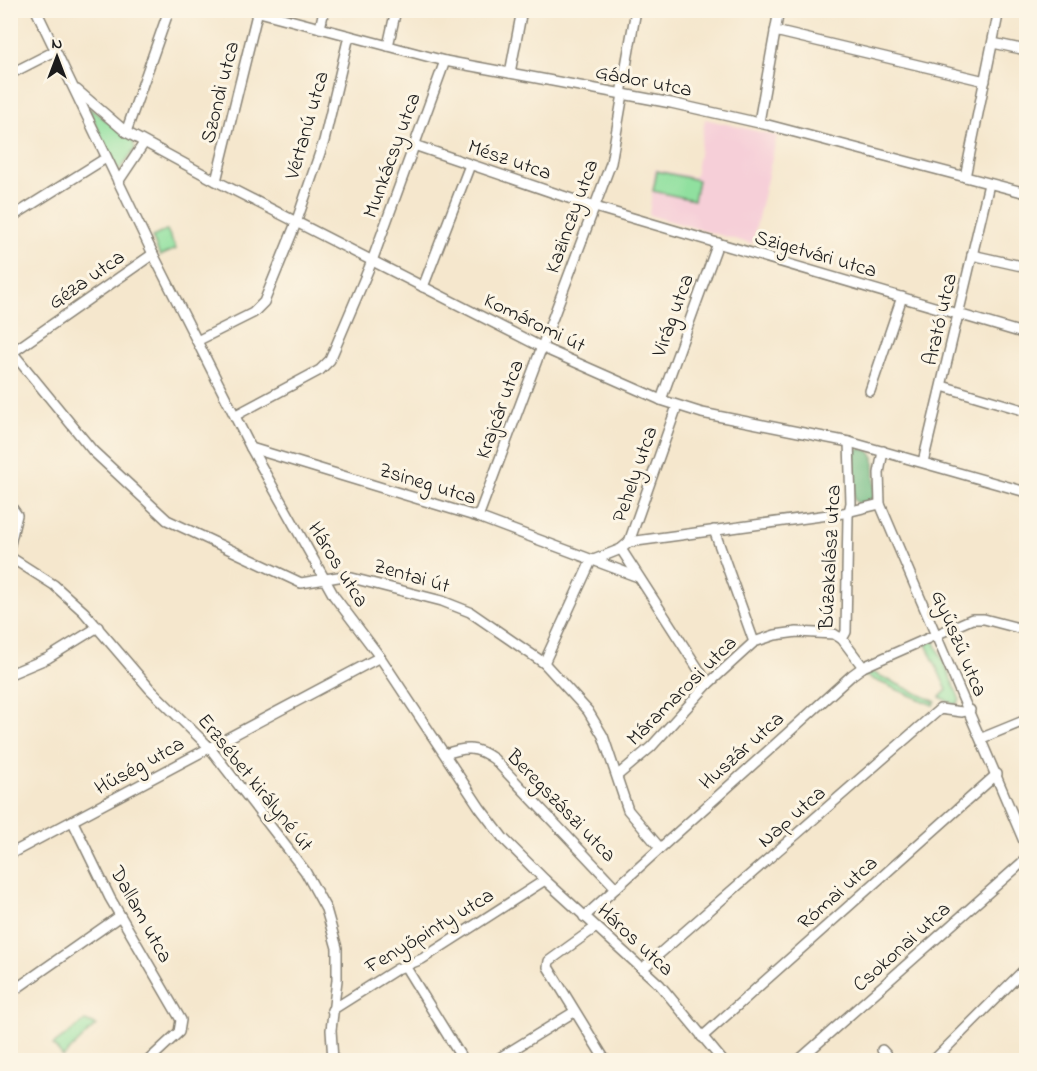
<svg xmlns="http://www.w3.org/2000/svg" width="1037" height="1071" font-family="'Indie Flower',sans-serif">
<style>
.built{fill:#f6cfd8}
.green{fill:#90e09f;stroke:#567e5e;stroke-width:1.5}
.forest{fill:#74be86;stroke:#486d51;stroke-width:1.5}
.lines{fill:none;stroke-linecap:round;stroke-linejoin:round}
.minor-casing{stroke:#888274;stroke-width:12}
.minor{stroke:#fff;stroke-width:9}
.labels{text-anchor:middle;stroke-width:6;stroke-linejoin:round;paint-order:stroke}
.street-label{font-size:21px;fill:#1c1c1c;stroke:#fcf5e5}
</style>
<rect width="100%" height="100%" fill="#fcf5e5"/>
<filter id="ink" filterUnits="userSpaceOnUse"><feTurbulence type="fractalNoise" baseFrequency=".0167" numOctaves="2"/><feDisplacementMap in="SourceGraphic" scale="12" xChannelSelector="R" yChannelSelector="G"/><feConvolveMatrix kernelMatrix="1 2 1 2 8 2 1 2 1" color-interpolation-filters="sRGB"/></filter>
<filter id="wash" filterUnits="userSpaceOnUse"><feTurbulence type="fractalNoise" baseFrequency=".008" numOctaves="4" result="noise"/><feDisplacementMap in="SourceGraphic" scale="24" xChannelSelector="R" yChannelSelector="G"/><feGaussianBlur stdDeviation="1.35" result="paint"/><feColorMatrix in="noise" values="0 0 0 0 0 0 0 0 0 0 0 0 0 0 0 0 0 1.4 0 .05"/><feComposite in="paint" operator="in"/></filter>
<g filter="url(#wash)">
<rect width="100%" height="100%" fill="#f5e7cd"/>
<path class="built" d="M705 119 777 136 752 244 649 215 655 169 695 177Z"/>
<g class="green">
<path d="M88 107 133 140 135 149 117 173Z"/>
<path d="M657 171 698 180 694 200 653 191Z"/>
<path d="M167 230 176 249 160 256 152 237Z"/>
<path d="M934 640 960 700 955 705 940 697 947 690 926 644Z"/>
<path d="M867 670 936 702 933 705 863 675Z"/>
<path d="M85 1021 96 1025 63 1057 53 1045Z"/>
</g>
<path class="forest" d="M860 448 869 451 874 457C874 468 877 497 871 503L860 505 854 500 853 452Z"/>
</g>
<g filter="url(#ink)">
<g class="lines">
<g class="minor-casing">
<g id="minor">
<path d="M36 10 153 254 251 448 334 596 380 657 480 808 503 838 545 880 660 985 722 1060"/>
<path d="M252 10 445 61 671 103 768 125 1026 193"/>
<path d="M320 28 324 10"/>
<path d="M775 31 985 81"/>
<path d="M993 43 1026 50"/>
<path d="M388 46 396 10"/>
<path d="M510 73 522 10"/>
<path d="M10 74 55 51"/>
<path d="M77 90 126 132 216 181 541 347 661 400 702 413 849 442 1026 492"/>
<path d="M621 94 636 10"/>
<path d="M759 122 779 10"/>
<path d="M126 132 169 10"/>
<path d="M414 145 595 207 1026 334"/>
<path d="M965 177 999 10"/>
<path d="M216 181 258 10"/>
<path d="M118 182 144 143"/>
<path d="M10 218 106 158"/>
<path d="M972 255 1026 267"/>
<path d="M423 287 470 165"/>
<path d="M197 341 253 313 264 302 296 223 324 141 349 36"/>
<path d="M12 352 93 451 167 520 301 583 344 576 442 601 470 612 544 663 588 711 603 736 628 810 660 848"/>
<path d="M10 354 153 254"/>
<path d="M942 386 1026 411"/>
<path d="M870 391 902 297"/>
<path d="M661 400 718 243"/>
<path d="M236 415 320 370 330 360 372 261 445 61"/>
<path d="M849 442 851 503 848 516 846 632 842 639 863 667"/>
<path d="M251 448 478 517 638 577"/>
<path d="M883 451 879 473 880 504 1026 846"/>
<path d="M923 462 989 184"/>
<path d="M10 505 17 515 10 544"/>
<path d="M478 517 611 163 623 94"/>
<path d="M714 530 754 642"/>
<path d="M629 542 843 513 880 504"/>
<path d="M621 549 708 684"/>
<path d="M10 557 54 585 84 612 150 689 209 747 305 871 326 909 337 948V980L331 1030 333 1060"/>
<path d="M544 663 591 561 621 549 629 542 677 406"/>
<path d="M10 674 48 658 98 627"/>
<path d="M982 738 1026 720"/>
<path d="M445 754C465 747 476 746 494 759L616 888"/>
<path d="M618 775 651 747 708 684 754 642 775 635 797 632 834 634 842 639"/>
<path d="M73 822 110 898 181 1020 179 1032 149 1060"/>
<path d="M10 854 380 657"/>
<path d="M584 917 852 675 863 667 972 619H984L1026 630"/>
<path d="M596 927 549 961 548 967 605 1060"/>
<path d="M405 966 463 1060"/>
<path d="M642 969 940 709 962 712 970 710"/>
<path d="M10 993 120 916"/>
<path d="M332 1010 397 969 422 959 545 880"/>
<path d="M702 1037 997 774"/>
<path d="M882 1050 891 1060"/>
<path d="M496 1060 574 1012"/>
<path d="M799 1060 1026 859"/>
<path d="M934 1060 1026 968"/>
</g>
</g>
<use href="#minor" class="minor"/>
</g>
</g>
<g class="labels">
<g class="street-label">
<text transform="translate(644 80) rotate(11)" y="7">Gádor utca</text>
<text transform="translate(219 92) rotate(-76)" y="7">Szondi utca</text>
<text transform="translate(306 125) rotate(-74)" y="7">Vértanú utca</text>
<text transform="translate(391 155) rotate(-70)" y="7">Munkácsy utca</text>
<text transform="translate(510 159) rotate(19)" y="7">Mész utca</text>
<text transform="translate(571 216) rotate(-70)" y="7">Kazinczy utca</text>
<text transform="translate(816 253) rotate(16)" y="7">Szigetvári utca</text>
<text transform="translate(86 279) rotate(-35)" y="7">Géza utca</text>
<text transform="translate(672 315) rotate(-70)" y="7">Virág utca</text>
<text transform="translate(939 319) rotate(-77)" y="7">Arató utca</text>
<text transform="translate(535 322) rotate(26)" y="7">Komáromi út</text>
<text transform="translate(499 409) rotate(-70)" y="7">Krajcár utca</text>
<text transform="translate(634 474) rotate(-71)" y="7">Pehely utca</text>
<text transform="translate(428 483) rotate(17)" y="7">Zsineg utca</text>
<text transform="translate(829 557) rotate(-87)" y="7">Búzakalász utca</text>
<text transform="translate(339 564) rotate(58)" y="7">Háros utca</text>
<text transform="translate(412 575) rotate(16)" y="7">Zentai út</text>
<text transform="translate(960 643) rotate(67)" y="7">Gyűszű utca</text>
<text transform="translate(681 690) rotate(-45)" y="7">Máramarosi utca</text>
<text transform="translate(741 750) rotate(-42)" y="7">Huszár utca</text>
<text transform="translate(139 765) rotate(-29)" y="7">Hűség utca</text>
<text transform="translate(256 782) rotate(51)" y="7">Erzsébet királyné út</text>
<text transform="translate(562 805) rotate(46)" y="7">Beregszászi utca</text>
<text transform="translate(791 816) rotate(-41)" y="7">Nap utca</text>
<text transform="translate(837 892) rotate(-42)" y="7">Római utca</text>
<text transform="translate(142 914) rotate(61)" y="7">Dallam utca</text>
<text transform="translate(429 930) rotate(-31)" y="7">Fenyőpinty utca</text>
<text transform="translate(636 939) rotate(43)" y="7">Háros utca</text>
<text transform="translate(901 946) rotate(-42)" y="7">Csokonai utca</text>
</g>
</g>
<rect width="1037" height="1071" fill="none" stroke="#fcf5e5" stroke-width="36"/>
<g transform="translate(57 57)" stroke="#fcf5e5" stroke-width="4.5" paint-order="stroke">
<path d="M0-4.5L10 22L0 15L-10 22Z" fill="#1c1c1c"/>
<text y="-9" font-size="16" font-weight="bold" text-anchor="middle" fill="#1c1c1c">N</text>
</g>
</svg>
